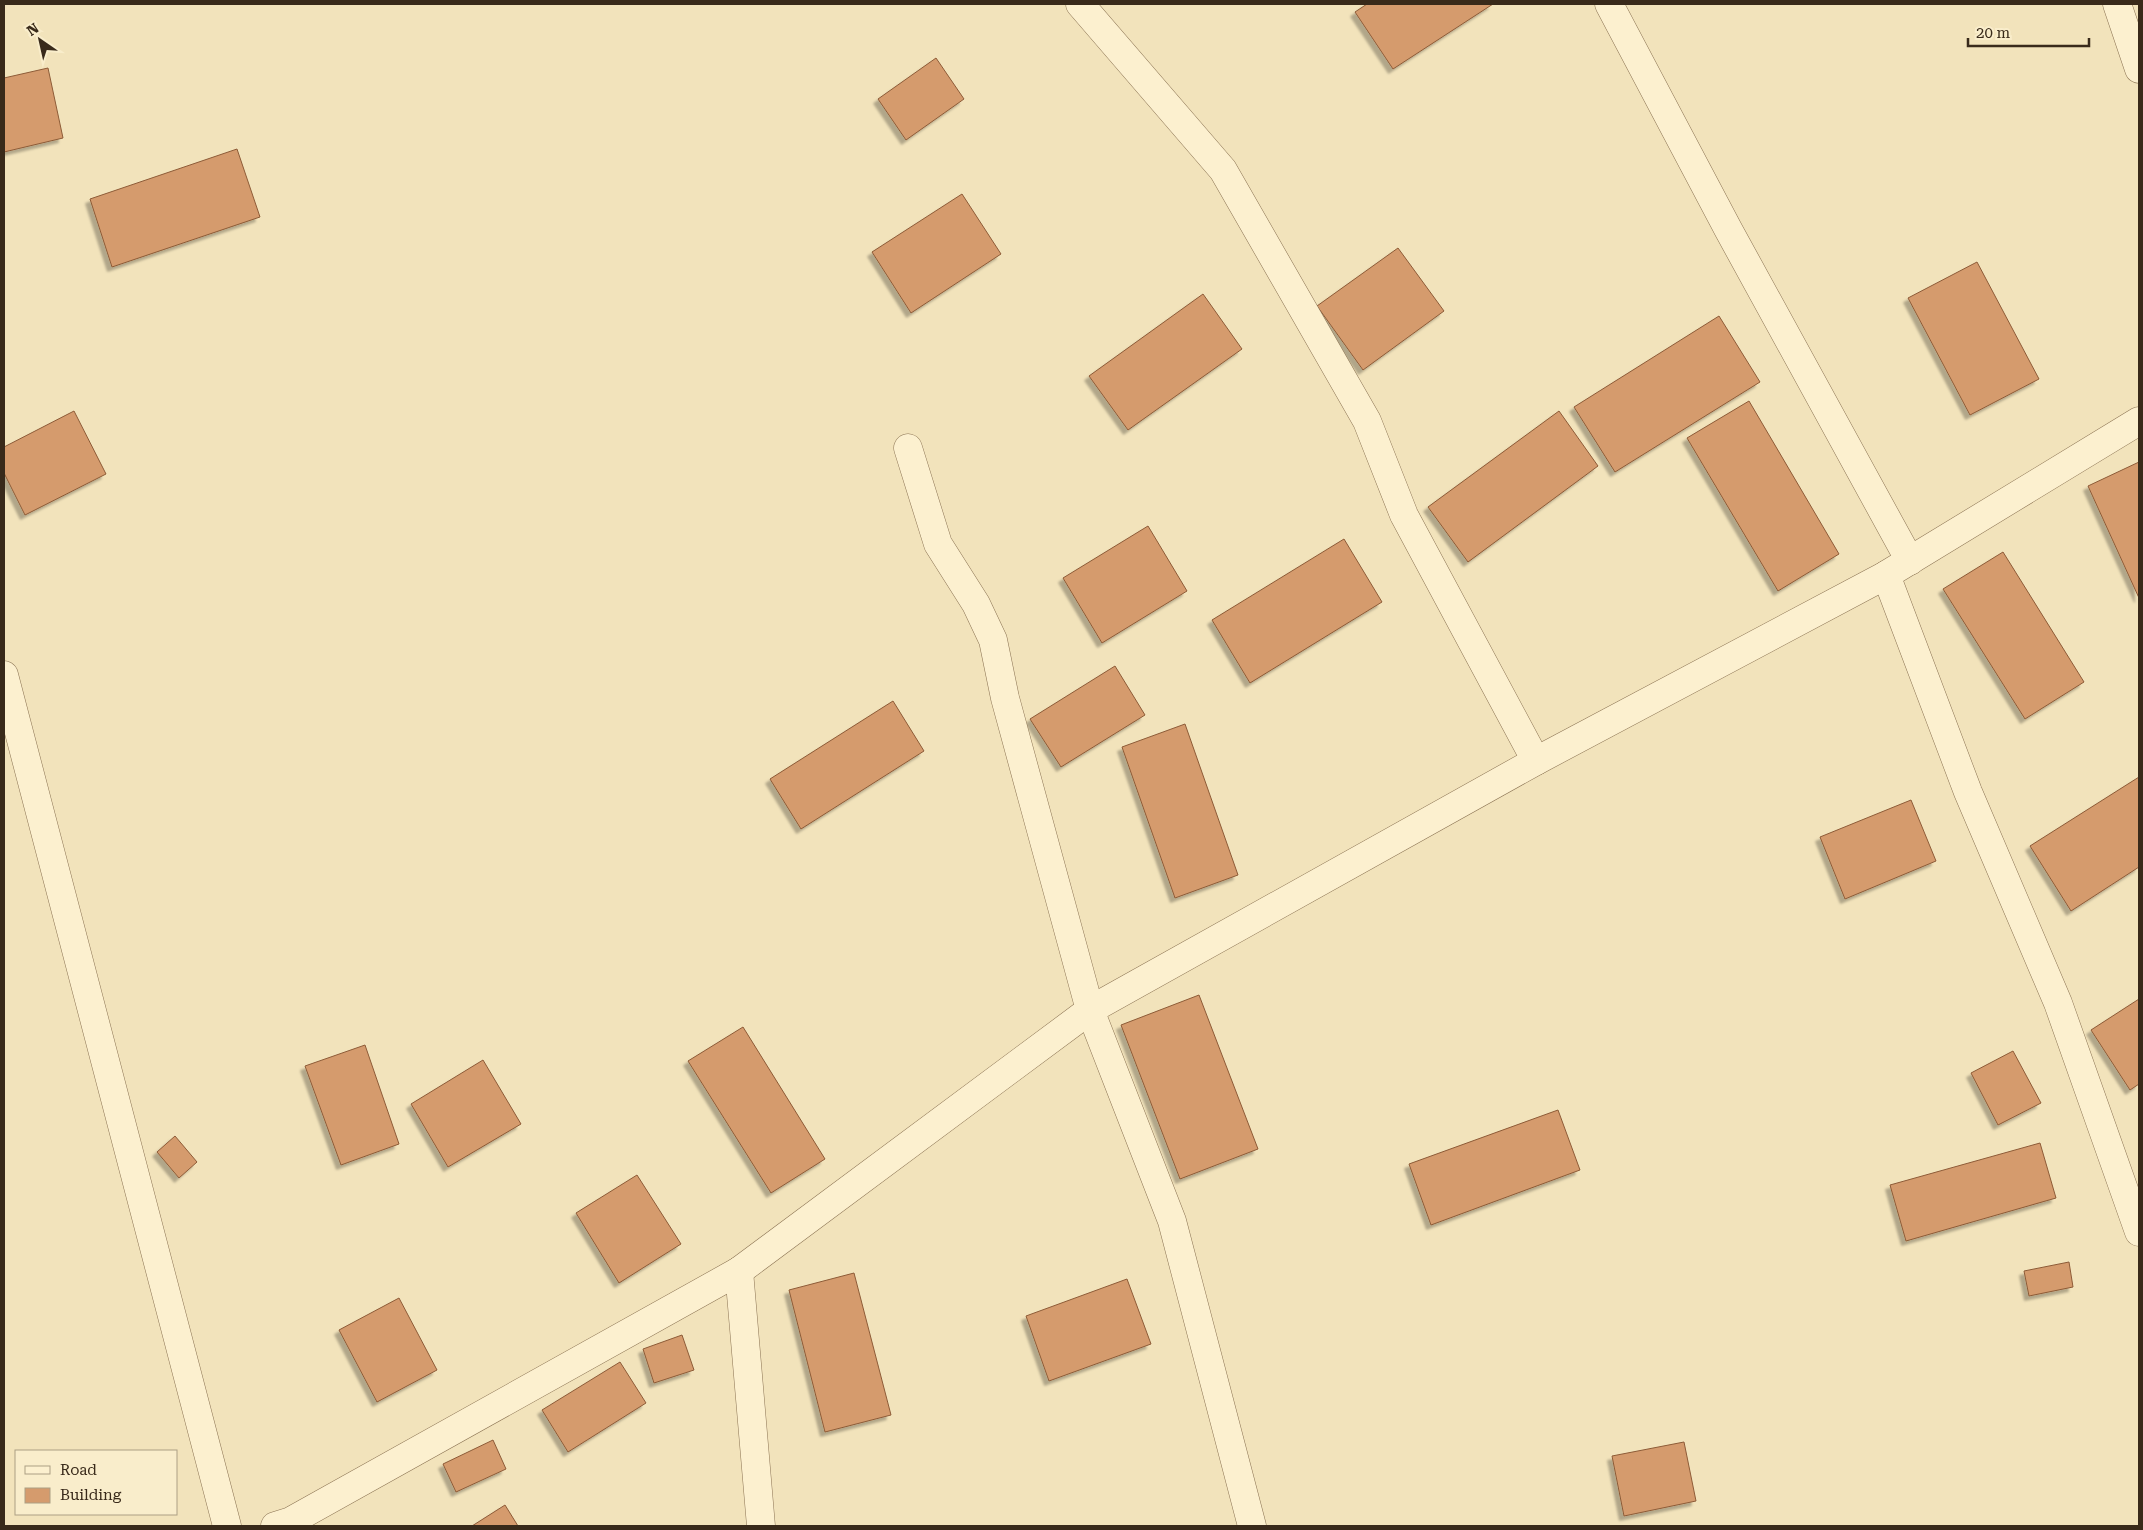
<svg xmlns="http://www.w3.org/2000/svg" width="2143" height="1530" font-family="'Roboto Serif',serif">
<style>
.building{fill:#d59b6d;stroke:#8d5b37;filter:url(#shadow)}
.lines{fill:none;stroke-linecap:round;stroke-linejoin:round}
.minor-casing{stroke:#8b7353;stroke-width:29}
.minor{stroke:#fcf0cf;stroke-width:28}
</style>
<defs>
<filter id="shadow"><feDropShadow dx="-4.5" dy="4.5" stdDeviation="1" flood-color="#0004"/></filter>
</defs>
<rect width="100%" height="100%" fill="#f2e3bb"/>
<g class="building">
<path d="M1367 4H1493L1393 69 1355 12Z"/>
<path d="M936 58 964 99 906 140 878 99Z"/>
<path d="M48 68 63 138 4 152V78Z"/>
<path d="M237 149 260 217 112 267 90 199Z"/>
<path d="M962 194 1001 254 911 313 872 252Z"/>
<path d="M1398 248 1444 311 1363 370 1317 306Z"/>
<path d="M1977 262 2039 379 1970 415 1908 298Z"/>
<path d="M1203 294 1242 349 1128 430 1089 376Z"/>
<path d="M1719 316 1760 382 1615 472 1574 407Z"/>
<path d="M1749 401 1839 554 1778 591 1687 438Z"/>
<path d="M74 411 106 474 25 515 4 473V447Z"/>
<path d="M1559 411 1598 466 1468 562 1428 507Z"/>
<path d="M2139 462V598L2088 486Z"/>
<path d="M1148 526 1187 591 1102 643 1063 578Z"/>
<path d="M1344 539 1382 602 1250 683 1212 620Z"/>
<path d="M2003 552 2084 682 2025 719 1943 589Z"/>
<path d="M1115 666 1145 715 1061 767 1030 719Z"/>
<path d="M893 701 924 751 801 829 770 779Z"/>
<path d="M1185 724 1238 875 1175 898 1122 747Z"/>
<path d="M2139 777V867L2071 911 2030 846Z"/>
<path d="M1911 800 1936 861 1845 899 1820 837Z"/>
<path d="M1199 995 1258 1149 1180 1179 1121 1025Z"/>
<path d="M2139 999V1084L2130 1090 2091 1030Z"/>
<path d="M743 1027 825 1159 771 1193 688 1061Z"/>
<path d="M365 1045 399 1144 341 1165 305 1066Z"/>
<path d="M2013 1051 2041 1103 1998 1125 1971 1073Z"/>
<path d="M483 1060 521 1124 448 1167 411 1104Z"/>
<path d="M1558 1110 1580 1170 1431 1225 1409 1164Z"/>
<path d="M175 1136 197 1162 179 1178 157 1152Z"/>
<path d="M2040 1143 2056 1198 1906 1241 1890 1185Z"/>
<path d="M637 1175 681 1244 619 1283 576 1213Z"/>
<path d="M2069 1262 2073 1287 2029 1296 2024 1271Z"/>
<path d="M854 1273 891 1415 825 1432 789 1290Z"/>
<path d="M1127 1279 1151 1344 1049 1381 1026 1316Z"/>
<path d="M399 1298 437 1370 377 1402 339 1330Z"/>
<path d="M682 1335 694 1370 654 1383 643 1349Z"/>
<path d="M620 1362 646 1403 568 1452 542 1410Z"/>
<path d="M493 1440 506 1469 456 1492 443 1464Z"/>
<path d="M1684 1442 1696 1501 1624 1516 1612 1456Z"/>
<path d="M505 1505 518 1526H472Z"/>
</g>
<g class="lines">
<g class="minor-casing">
<g id="minor">
<path d="M1080 4 1223 170 1367 421 1404 515 1536 761"/>
<path d="M1609 4 1728 229 1910 561"/>
<path d="M2117 4 2139 69"/>
<path d="M908 448 938 544 976 604 993 640 1005 698 1090 1010 1172 1221 1252 1526"/>
<path d="M1886 575 1968 792 2058 1003 2139 1232"/>
<path d="M4 675 227 1526"/>
<path d="M739 1271 761 1526"/>
<path d="M275 1526 291 1521 739 1271 1090 1010 1536 761 1886 575 2139 421"/>
</g>
</g>
<use href="#minor" class="minor"/>
</g>
<rect width="2143" height="1530" fill="none" stroke="#392a1a" stroke-width="10"/>
<rect x="15" y="1450" width="162" height="65" fill="#f9edcb" stroke="#ac9f84"/>
<rect x="25" y="1466" width="25" height="8" fill="#fcf0cf" stroke="#ac9f84"/>
<text x="60" y="1475" font-size="15" fill="#392a1a">Road</text>
<rect x="25" y="1488" width="25" height="15" fill="#d59b6d" stroke="#ac9f84"/>
<text x="60" y="1500" font-size="15" fill="#392a1a">Building</text>
<g transform="translate(40 40) rotate(326)" stroke="#f9edcb" stroke-width="4" paint-order="stroke">
<path d="M0-4L9 19L0 12L-9 19Z" fill="#392a1a"/>
<text y="-8" font-size="14" font-weight="bold" text-anchor="middle" fill="#392a1a">N</text>
</g>
<path d="M1968 38v8h121v-8" fill="none" stroke="#392a1a" stroke-width="2.5"/>
<text x="1976" y="38" font-size="15" fill="#392a1a" stroke="#f9edcb" stroke-width="4" paint-order="stroke">20 m</text>
</svg>
